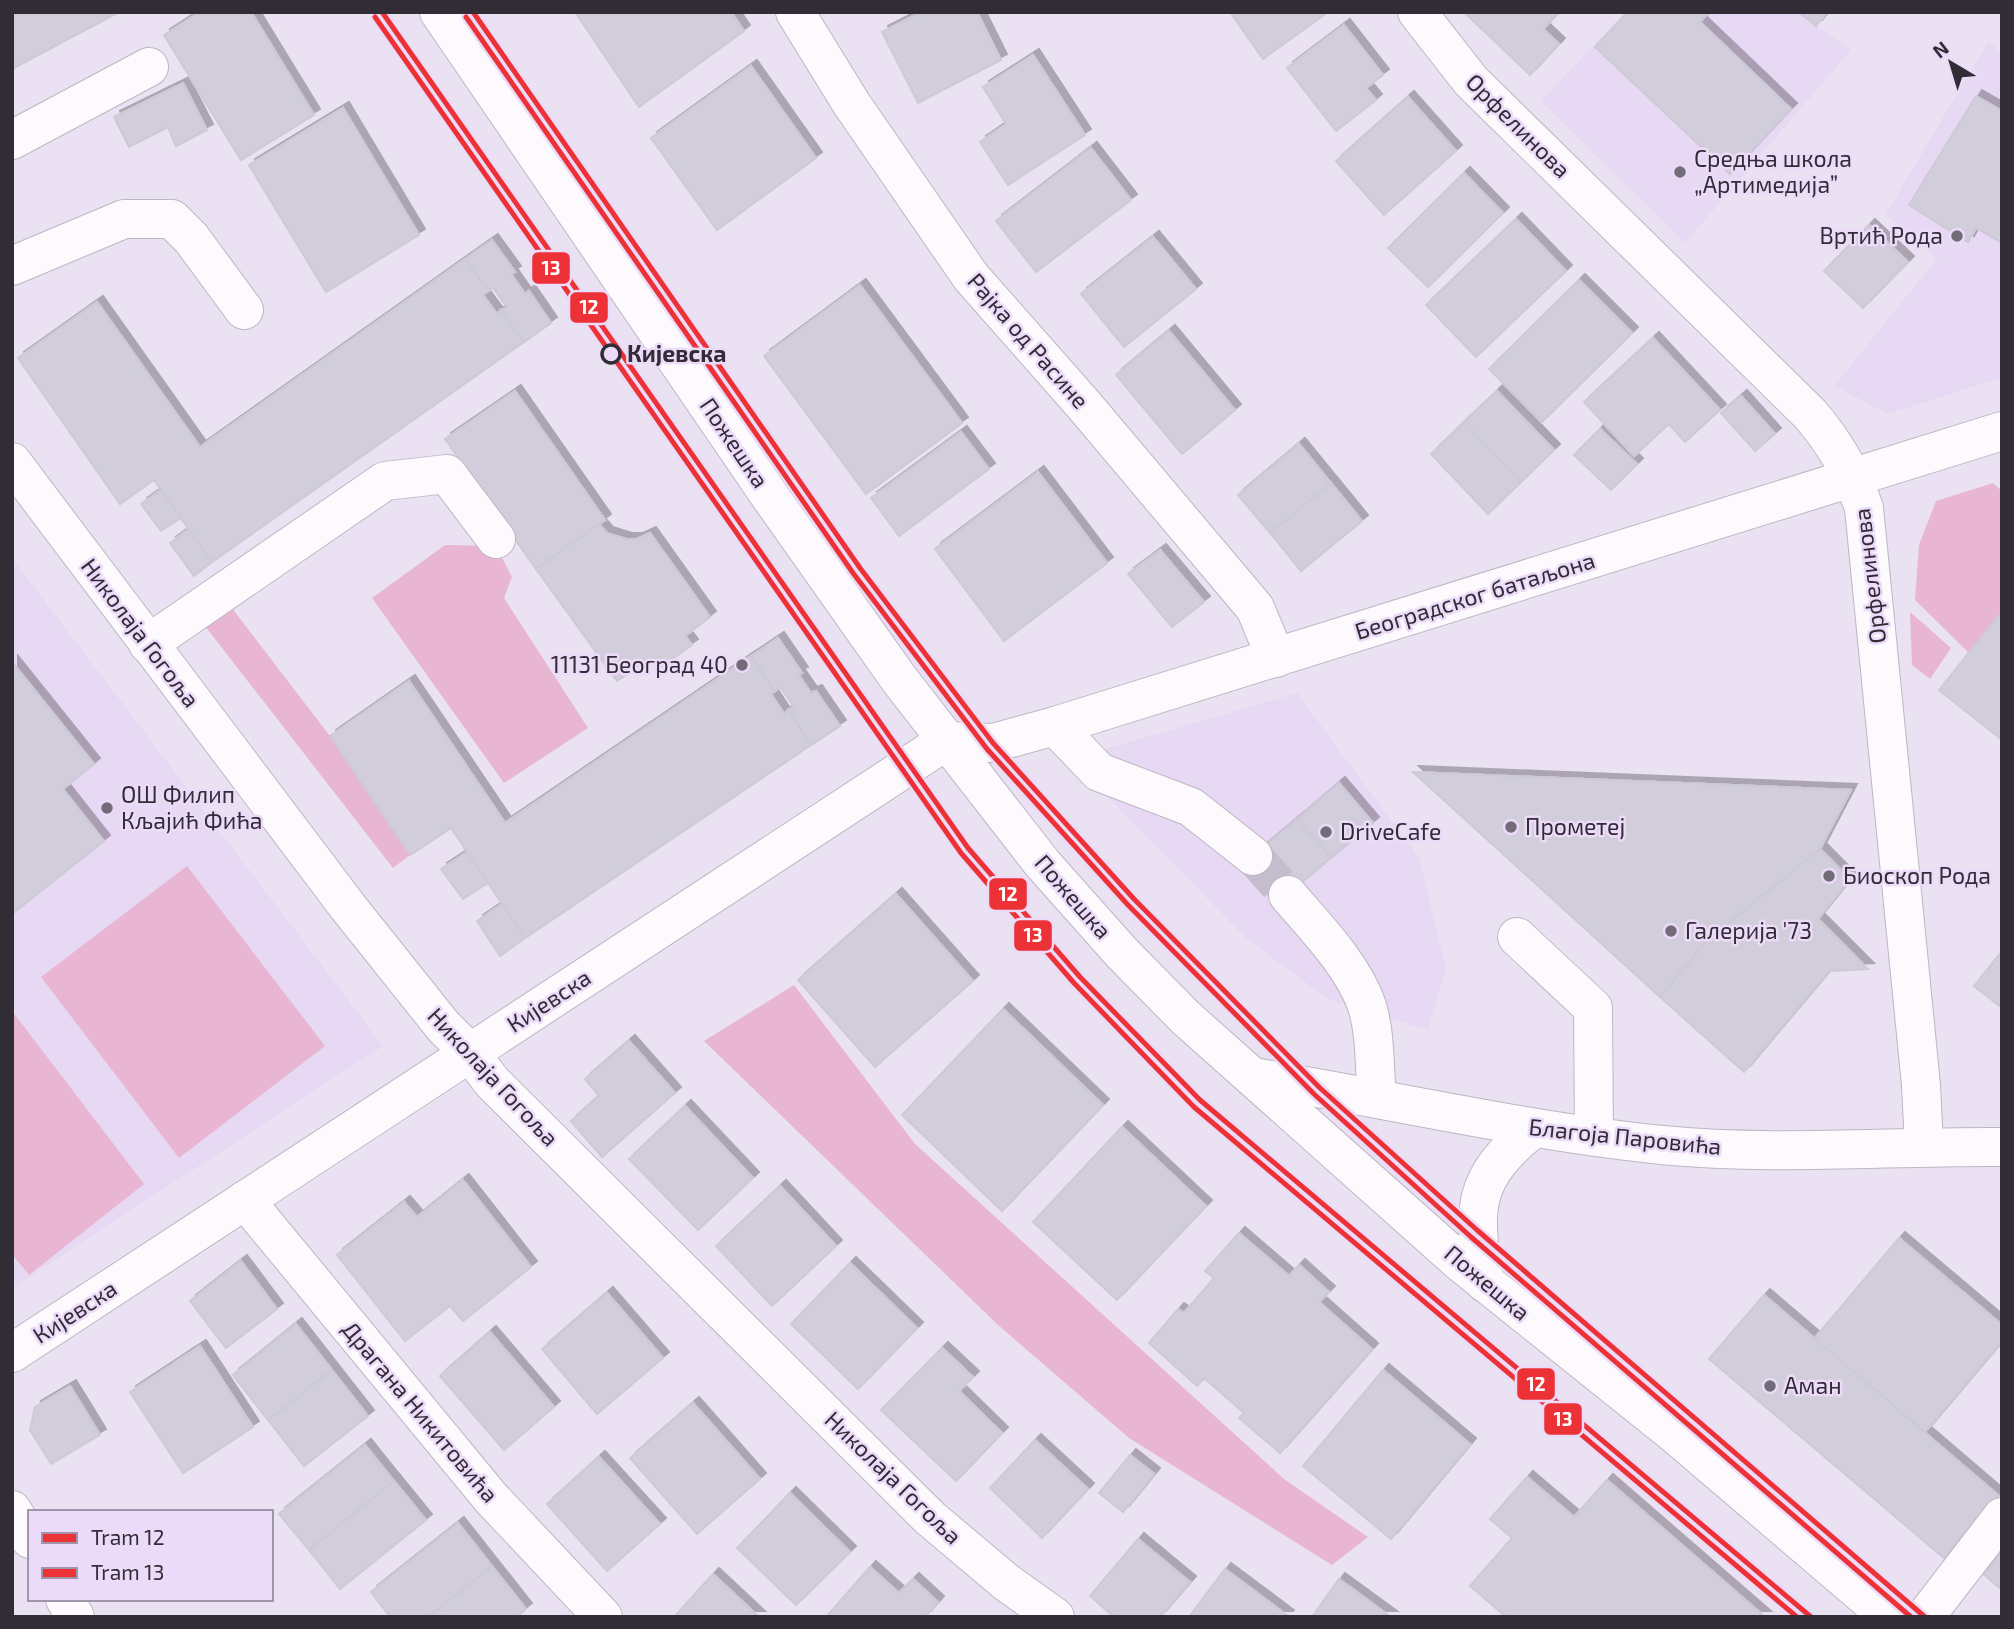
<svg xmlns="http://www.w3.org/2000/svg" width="2014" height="1629" font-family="'Exo 2',sans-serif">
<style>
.built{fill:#e7d8f3}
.green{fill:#e8b6d2}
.building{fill:#d1cdda;stroke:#cdc9d6;stroke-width:2;filter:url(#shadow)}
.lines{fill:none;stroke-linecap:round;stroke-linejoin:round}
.minor-tunnel{stroke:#c5bdcd;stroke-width:38;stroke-dasharray:38 19;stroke-linecap:butt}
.minor-casing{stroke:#bdb6c3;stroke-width:40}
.major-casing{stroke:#bdb6c3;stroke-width:40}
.minor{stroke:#fcfafd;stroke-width:38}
.major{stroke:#fcfafd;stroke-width:38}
.tram-1-casing{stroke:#ebdbf8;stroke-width:10}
.tram-2-casing{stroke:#ebdbf8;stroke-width:10}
.tram-1{stroke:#ed3237;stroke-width:5}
.tram-2{stroke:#ed3237;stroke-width:5}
.poi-dot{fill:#726b78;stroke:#ebdbf8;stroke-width:2.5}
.stop-dot{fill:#ebdbf8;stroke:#322c37;stroke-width:3.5}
.labels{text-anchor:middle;stroke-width:5;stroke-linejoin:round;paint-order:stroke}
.street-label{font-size:23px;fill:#322c37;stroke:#ebdbf8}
.poi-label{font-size:23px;fill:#322c37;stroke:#ebdbf8;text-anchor:start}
.stop-label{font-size:23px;font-weight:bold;fill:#322c37;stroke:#ebdbf8;text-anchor:start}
.line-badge{stroke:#ebdbf8;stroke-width:2.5}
.badge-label{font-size:19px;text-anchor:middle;font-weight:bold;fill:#fff}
</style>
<defs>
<filter id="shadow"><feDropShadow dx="6" dy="-6" stdDeviation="0" flood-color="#0004"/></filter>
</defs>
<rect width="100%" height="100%" fill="#eae1f2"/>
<g class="built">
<path d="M1625 12H1797L1851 50 1685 243 1541 101Z"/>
<path d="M1988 42 2002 53V377L1888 414 1834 386 1937 259 1886 214Z"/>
<path d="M12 558 383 1046 12 1288Z"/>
<path d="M1297 693 1419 858 1446 968 1428 1030 1328 999 1247 939 1077 765 1095 752Z"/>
</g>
<g class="green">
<path d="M1993 483 2002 491V611L1969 653 1915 600 1919 545 1936 501Z"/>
<path d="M445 545 496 546 512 577 504 598 588 728 504 783 372 598Z"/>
<path d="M231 607 330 736 410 855 393 868 205 626Z"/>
<path d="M1910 612 1951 648 1930 679 1912 665Z"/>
<path d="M187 866 325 1046 179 1158 41 977Z"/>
<path d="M794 985 915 1144 1284 1479 1368 1537 1332 1565 1129 1438 997 1324 704 1041Z"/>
<path d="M12 1011 144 1184 29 1275 12 1254Z"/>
</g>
<g class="building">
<path d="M12 12H119L12 69Z"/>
<path d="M200 12H251L314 115 241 160 164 35Z"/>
<path d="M575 12H731L744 31 639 107Z"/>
<path d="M921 12H977L1001 60 918 103 882 32Z"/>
<path d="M1230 12H1328L1263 59Z"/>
<path d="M1467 12H1559L1543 29 1559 44 1530 75 1466 14Z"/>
<path d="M1628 12H1709L1700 22 1791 109 1730 174 1595 47Z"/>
<path d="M1799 12H1827L1816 26Z"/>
<path d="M1344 25 1383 75 1366 88 1376 100 1336 131 1287 68Z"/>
<path d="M1033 55 1085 135 1008 185 980 142 1006 124 983 87Z"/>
<path d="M751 66 816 158 717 230 651 138Z"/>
<path d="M183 83 207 130 176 146 168 127 129 147 114 117Z"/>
<path d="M1976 96 2002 111V243L1976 228 1968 242 1909 205Z"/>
<path d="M1408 97 1456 151 1384 215 1336 161Z"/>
<path d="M343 108 419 235 326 292 249 165Z"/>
<path d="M1091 148 1131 200 1036 272 996 221Z"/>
<path d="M1464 173 1503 213 1428 287 1388 248Z"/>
<path d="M1516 219 1566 271 1476 357 1426 305Z"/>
<path d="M1869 225 1908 262 1863 308 1824 271Z"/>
<path d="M1153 237 1196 289 1124 347 1081 294Z"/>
<path d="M492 240 515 272 511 274 525 294 529 291 551 323 524 342 501 310 507 307 493 288 488 291 465 259Z"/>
<path d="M465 259 488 291 483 295 497 314 501 310 524 342 212 562 154 480 120 504 18 358 97 302 200 447Z"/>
<path d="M1579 280 1632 333 1542 422 1489 369Z"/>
<path d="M860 285 962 423 866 494 764 356Z"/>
<path d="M1169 331 1235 410 1182 454 1116 375Z"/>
<path d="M1653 338 1720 410 1685 442 1669 424 1634 456 1584 402Z"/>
<path d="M515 391 605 520 536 569 445 439Z"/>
<path d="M1497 391 1554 450 1521 482 1464 422Z"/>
<path d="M1741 396 1775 434 1755 451 1721 413Z"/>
<path d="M1464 422 1521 482 1488 514 1431 454Z"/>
<path d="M1600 429 1637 464 1611 490 1574 455Z"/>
<path d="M961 432 989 469 899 536 871 498Z"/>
<path d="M1299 444 1331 483 1270 533 1238 495Z"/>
<path d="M1038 472 1107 563 1004 641 935 549Z"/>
<path d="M1331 483 1362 521 1301 571 1270 533Z"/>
<path d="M161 490 181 518 161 531 141 504Z"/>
<path d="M599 524 607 533 626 539H637L650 533 710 617 685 636 692 645 658 669 650 658 617 681 536 569Z"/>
<path d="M189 529 212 562 194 576 170 543Z"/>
<path d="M1160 550 1204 602 1172 627 1128 574Z"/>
<path d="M2002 611V740L1939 690Z"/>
<path d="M778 638 802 673 798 674 811 693 816 691 840 726 811 745 788 710 794 707 780 687 775 691 751 656Z"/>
<path d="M751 656 775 691 771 694 784 714 788 710 811 745 525 938 451 828 410 855 330 736 409 681 505 823Z"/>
<path d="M12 662 94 764 63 789 104 841 12 914Z"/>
<path d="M1413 772 1851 790 1820 849 1708 940 1660 997Z"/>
<path d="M1339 783 1373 823 1331 858 1297 819Z"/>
<path d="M1297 819 1331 858 1276 904 1242 865Z"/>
<path d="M1820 849 1850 879 1818 919 1868 969 1829 971 1744 1072 1660 997 1708 940Z"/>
<path d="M467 852 488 883 463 899 441 869Z"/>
<path d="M896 894 973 981 875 1067 798 980Z"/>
<path d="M502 904 525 938 500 956 477 921Z"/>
<path d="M2002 951V1008L1974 986Z"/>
<path d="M1003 1009 1103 1105 1002 1211 902 1115Z"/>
<path d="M629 1041 675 1093 602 1157 571 1121 599 1096 585 1079Z"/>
<path d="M685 1106 753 1178 698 1230 629 1159Z"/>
<path d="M1122 1127 1206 1206 1117 1300 1033 1222Z"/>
<path d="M463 1180 531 1267 463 1321 450 1306 405 1341 337 1255 404 1202 417 1217Z"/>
<path d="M780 1186 836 1246 772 1306 716 1246Z"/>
<path d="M1239 1233 1289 1276 1299 1265 1329 1292 1319 1302 1372 1349 1280 1453 1239 1418 1244 1413 1204 1378 1197 1386 1149 1343 1178 1309 1184 1313 1214 1278 1205 1271Z"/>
<path d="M1899 1238 2002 1325V1341L1925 1432 1814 1339Z"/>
<path d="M241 1261 277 1309 226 1348 190 1301Z"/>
<path d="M850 1263 917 1328 858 1389 791 1324Z"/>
<path d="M607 1293 663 1358 597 1414 542 1349Z"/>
<path d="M1764 1295 1998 1495 1944 1558 1709 1359Z"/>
<path d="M296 1324 332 1370 268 1420 233 1375Z"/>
<path d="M490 1332 554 1407 504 1450 440 1376Z"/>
<path d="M200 1346 253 1427 183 1473 130 1392Z"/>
<path d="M942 1348 973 1377 959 1391 1002 1433 956 1481 881 1410Z"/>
<path d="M332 1370 368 1416 304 1466 268 1420Z"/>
<path d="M1383 1370 1470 1444 1391 1539 1303 1466Z"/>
<path d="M70 1386 100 1435 51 1464 30 1430 35 1407Z"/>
<path d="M693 1403 760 1479 697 1534 630 1458Z"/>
<path d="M1035 1440 1088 1489 1042 1538 990 1488Z"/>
<path d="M365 1445 394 1481 309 1550 279 1514Z"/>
<path d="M1130 1455 1154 1474 1123 1512 1099 1493Z"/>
<path d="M599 1457 660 1524 607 1571 547 1504Z"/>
<path d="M1527 1477 1574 1517 1607 1480 1765 1617H1506L1470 1586 1512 1538 1490 1519Z"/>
<path d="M394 1481 426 1520 340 1589 309 1550Z"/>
<path d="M790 1493 850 1552 796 1605 737 1548Z"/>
<path d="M458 1523 492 1566 428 1617H390L371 1592Z"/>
<path d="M1138 1539 1190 1582 1160 1617H1114L1090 1596Z"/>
<path d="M2002 1552V1590L1983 1574Z"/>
<path d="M492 1566 526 1609 516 1617H428Z"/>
<path d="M870 1567 899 1593 913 1579 938 1602 925 1617H826Z"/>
<path d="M1225 1569 1288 1616 1287 1617H1189Z"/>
<path d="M713 1574 759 1617H674Z"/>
<path d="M1339 1579 1391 1617H1312Z"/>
</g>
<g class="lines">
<path class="minor-tunnel" d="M1253 856 1288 895"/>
<g class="minor-casing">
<g id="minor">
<path d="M795 12 851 103 971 277 1083 404 1255 608 1276 658"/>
<path d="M1417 12 1471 81 1810 414C1835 443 1852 472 1864 508L1921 1085 1924 1146"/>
<path d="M12 140 149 67"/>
<path d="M12 266 124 219H172L191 238 244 310"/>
<path d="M12 462 348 907 443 1026 470 1053 492 1082 930 1518 1006 1582 1055 1617"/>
<path d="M148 644 385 481 447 474 496 539"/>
<path d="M1055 726 1099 772 1191 807 1253 856"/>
<path d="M1288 895C1315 927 1353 965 1367 1006 1376 1035 1374 1068 1377 1098"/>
<path d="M1517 937 1593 1008 1594 1135"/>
<path d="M245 1200 491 1498 603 1617"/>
<path d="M12 1353 946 741 993 743 1055 726 2002 431"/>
<path d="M12 1510 30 1539"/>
<path d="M65 1599 75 1617"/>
<path d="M1925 1617 2002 1517"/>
</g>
</g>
<g class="major-casing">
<g id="major">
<path d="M439 12 769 495 899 679 1042 863 1122 953 1186 1018 1461 1263 1677 1436 1889 1617"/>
<path d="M1253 1077C1389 1099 1524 1131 1662 1145 1775 1156 1889 1146 2002 1147"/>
<path d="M1485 1283C1472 1209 1471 1178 1534 1128"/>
</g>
</g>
<use href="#minor" class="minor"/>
<use href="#major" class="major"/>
<g class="tram-1-casing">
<g id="tram-1">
<path d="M382 12 968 848 1080 977 1200 1100 1811 1617"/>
<path d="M473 12 860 568 993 743 1134 899 1320 1088 1477 1230 1925 1617"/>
</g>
</g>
<g class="tram-2-casing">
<g id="tram-2">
<path d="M375 17 961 853 1074 983 1194 1107 1797 1617"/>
<path d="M466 17 853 573 987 749 1128 905 1314 1094 1471 1237 1911 1617"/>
</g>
</g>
<use href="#tram-1" class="tram-1"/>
<use href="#tram-2" class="tram-2"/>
</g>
<g class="poi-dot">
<circle cx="1680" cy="172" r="7"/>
<circle cx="1957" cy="236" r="7"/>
<circle cx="742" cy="665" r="7"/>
<circle cx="107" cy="808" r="7"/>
<circle cx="1511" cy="827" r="7"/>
<circle cx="1326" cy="832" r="7"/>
<circle cx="1829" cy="876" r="7"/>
<circle cx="1671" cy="931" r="7"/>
<circle cx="1770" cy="1386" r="7"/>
</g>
<circle class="stop-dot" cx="611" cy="354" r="9"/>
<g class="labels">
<g class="street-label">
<text transform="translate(1518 126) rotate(45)" y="8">Орфелинова</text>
<text transform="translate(1028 341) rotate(49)" y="8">Рајка од Расине</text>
<text transform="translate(734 443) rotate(56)" y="8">Пожешка</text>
<text transform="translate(1870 576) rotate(-97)" y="8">Орфелинова</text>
<text transform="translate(1475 596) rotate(-17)" y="8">Београдског батаљона</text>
<text transform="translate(140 633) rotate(53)" y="8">Николаја Гогоља</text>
<text transform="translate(1073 897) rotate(49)" y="8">Пожешка</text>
<text transform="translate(549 1001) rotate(-33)" y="8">Кијевска</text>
<text transform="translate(493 1077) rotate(47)" y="8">Николаја Гогоља</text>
<text transform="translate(1625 1137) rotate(6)" y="8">Благоја Паровића</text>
<text transform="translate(1487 1283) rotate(40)" y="8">Пожешка</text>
<text transform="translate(75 1312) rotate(-33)" y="8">Кијевска</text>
<text transform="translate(420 1412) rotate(50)" y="8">Драгана Никитовића</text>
<text transform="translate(893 1478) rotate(44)" y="8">Николаја Гогоља</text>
</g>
<g class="poi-label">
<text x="1694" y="167">Средња школа<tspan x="1694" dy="26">„Артимедија”</tspan></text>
<text x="1943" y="244" text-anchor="end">Вртић Рода</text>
<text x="728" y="673" text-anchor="end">11131 Београд 40</text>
<text x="121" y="803">ОШ Филип<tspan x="121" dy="26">Кљајић Фића</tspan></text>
<text x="1525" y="835">Прометеј</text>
<text x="1340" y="840">DriveCafe</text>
<text x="1843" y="884">Биоскоп Рода</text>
<text x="1685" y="939">Галерија '73</text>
<text x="1784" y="1394">Аман</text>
</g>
<g class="stop-label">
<text x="627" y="362">Кијевска</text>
</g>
</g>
<g class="line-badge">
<rect x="531" y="251" width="40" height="34" rx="7" fill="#ed3237"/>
<rect x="569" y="291" width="40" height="33" rx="7" fill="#ed3237"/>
<rect x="988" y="877" width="40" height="34" rx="7" fill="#ed3237"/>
<rect x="1013" y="919" width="40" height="33" rx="7" fill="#ed3237"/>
<rect x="1516" y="1367" width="40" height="34" rx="7" fill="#ed3237"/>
<rect x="1543" y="1402" width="40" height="34" rx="7" fill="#ed3237"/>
</g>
<g class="badge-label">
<text x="551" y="275">13</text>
<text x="589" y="314">12</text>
<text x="1008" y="901">12</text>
<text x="1033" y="942">13</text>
<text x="1536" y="1391">12</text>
<text x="1563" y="1426">13</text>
</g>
<rect width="2014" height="1629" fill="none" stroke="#322c37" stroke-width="28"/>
<rect x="28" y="1510" width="245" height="91" fill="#ebdbf8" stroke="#a195ab" stroke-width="2"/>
<rect x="42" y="1533" width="35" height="10" fill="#ed3237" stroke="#a195ab" stroke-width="2"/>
<text x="91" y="1545" font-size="21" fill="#322c37">Tram 12</text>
<rect x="42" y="1568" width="35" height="10" fill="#ed3237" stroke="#a195ab" stroke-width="2"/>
<text x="91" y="1580" font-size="21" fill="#322c37">Tram 13</text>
<g transform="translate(1951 63) rotate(322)" stroke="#ebdbf8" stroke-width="5" paint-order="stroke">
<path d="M0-5L12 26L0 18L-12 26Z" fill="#322c37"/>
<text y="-10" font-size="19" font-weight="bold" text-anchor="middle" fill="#322c37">N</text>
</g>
</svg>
